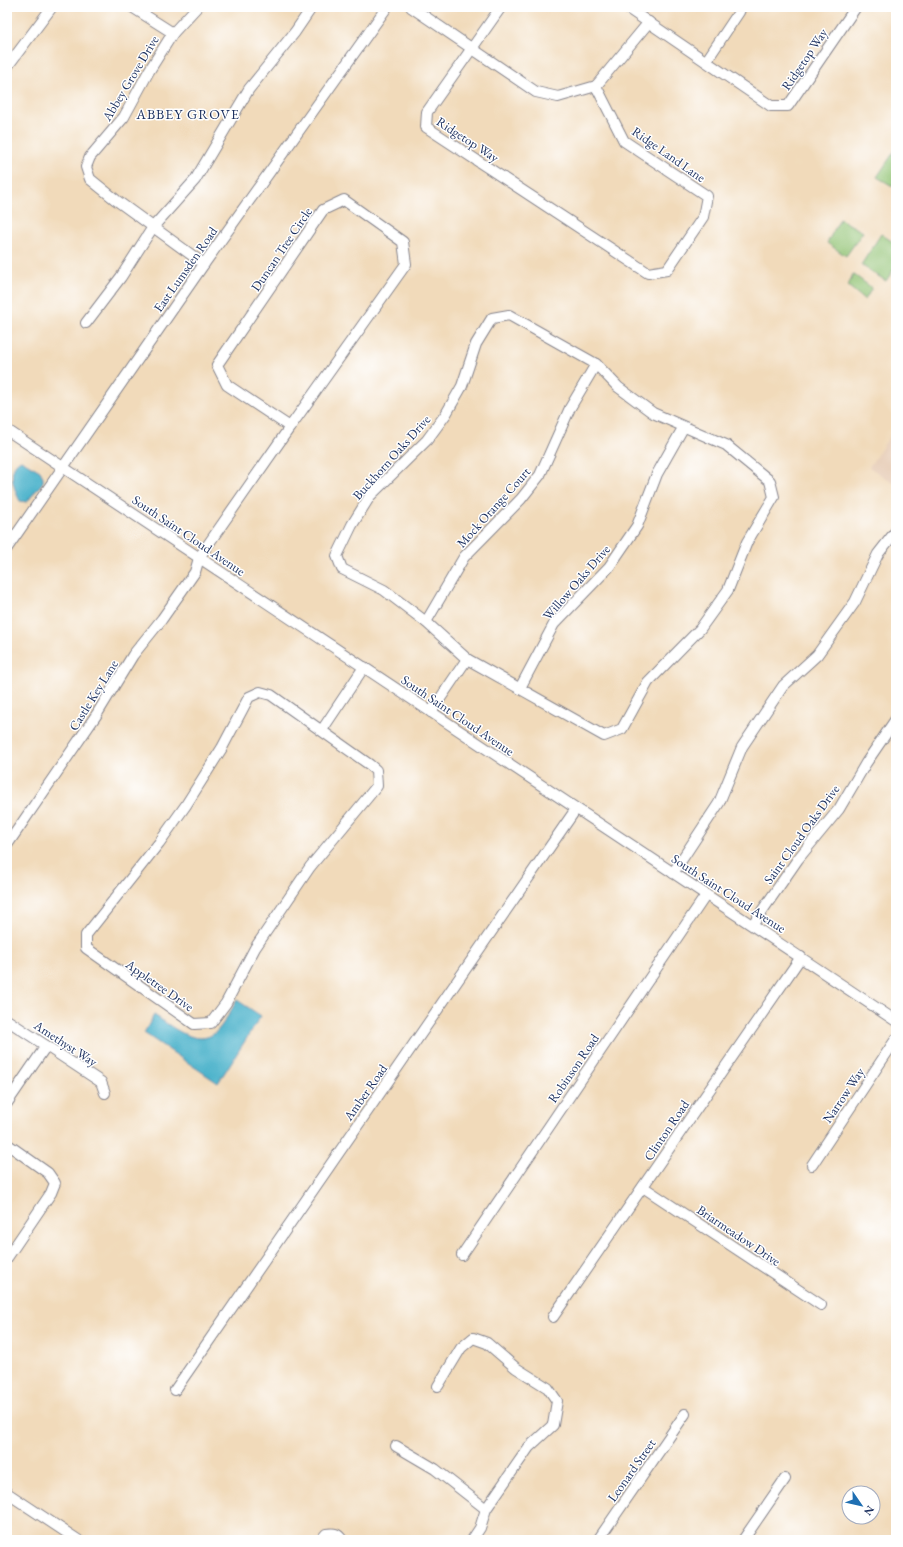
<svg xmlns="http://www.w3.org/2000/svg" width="903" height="1547" font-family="'EB Garamond',serif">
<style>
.built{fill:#e7ceb8}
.green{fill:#92c373;stroke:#567968}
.water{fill:#4cb2cb;stroke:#347094}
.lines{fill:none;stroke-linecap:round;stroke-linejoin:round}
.minor-casing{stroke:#86848c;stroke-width:12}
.minor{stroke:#fff;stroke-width:10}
.labels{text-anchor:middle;stroke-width:3;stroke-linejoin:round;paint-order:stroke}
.street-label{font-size:13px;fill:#1b2f5e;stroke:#fff}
.neighbourhood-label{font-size:14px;letter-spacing:1px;fill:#1b2f5e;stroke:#fff}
</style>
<rect width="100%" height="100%" fill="#fff"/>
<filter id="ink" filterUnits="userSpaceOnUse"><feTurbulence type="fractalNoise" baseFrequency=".025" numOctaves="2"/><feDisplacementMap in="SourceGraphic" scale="8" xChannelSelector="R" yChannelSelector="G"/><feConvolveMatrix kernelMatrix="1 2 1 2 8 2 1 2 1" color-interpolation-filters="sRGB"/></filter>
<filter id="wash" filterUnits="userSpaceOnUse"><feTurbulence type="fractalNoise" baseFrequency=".012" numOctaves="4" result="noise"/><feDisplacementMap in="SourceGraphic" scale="16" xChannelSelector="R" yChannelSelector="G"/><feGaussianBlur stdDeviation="0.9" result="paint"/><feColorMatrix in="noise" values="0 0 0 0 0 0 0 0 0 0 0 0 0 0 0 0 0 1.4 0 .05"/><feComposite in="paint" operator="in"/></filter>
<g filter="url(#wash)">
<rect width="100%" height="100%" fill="#f1daba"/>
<path class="built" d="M896 427V485L869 467Z"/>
<g class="green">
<path d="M896 149V188L877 177Z"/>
<path d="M840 219 863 232 846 256 827 243Z"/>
<path d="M881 234 896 244V266L886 281 861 265Z"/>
<path d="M853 274 872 288 865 300 848 286Z"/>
</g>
<g class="water">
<path d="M21 460 40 471 43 477V482L27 502 20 501C14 490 6 467 21 460Z"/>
<path d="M237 1000 261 1016 218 1083 144 1033 154 1015C170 1025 197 1049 216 1032 224 1024 231 1010 237 1000Z"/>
</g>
</g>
<g filter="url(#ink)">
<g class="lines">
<g class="minor-casing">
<g id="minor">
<path d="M132 7 173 33"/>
<path d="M197 7 173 33 149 71 124 117 90 157 86 167 90 179 116 200 204 264"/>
<path d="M411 7 536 92 558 97 596 86"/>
<path d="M501 7 427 112 426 127 648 273 667 270 703 217 707 196 624 141 596 86"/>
<path d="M626 7 771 106H788L856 7"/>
<path d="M707 60 739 12 741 7"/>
<path d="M7 67 52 7"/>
<path d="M596 86 649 22"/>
<path d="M344 200 403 242 406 264 290 427 227 385 217 365 323 210Z"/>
<path d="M509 315 596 364 618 387 653 413 726 445 770 481 774 497 747 542 728 590 700 629 648 682 622 729 604 736 467 659 426 622 384 590 342 569 337 556 352 525 370 496 427 440 446 414 462 386 476 344 492 318Z"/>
<path d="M86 323 121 277 153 227 195 180 249 89 295 32 312 7"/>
<path d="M7 430 896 1021"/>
<path d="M7 548 204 264 387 7"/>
<path d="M426 622 464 557 521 499 540 475 570 408 596 364"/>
<path d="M520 688 554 624 609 567 637 526 657 474 683 428"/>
<path d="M260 692 271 695 370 765 376 770 377 786 310 867 255 948 226 1003 211 1023 194 1024 86 948V935L159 843 186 805 222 748 249 697Z"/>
<path d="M431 712 467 659"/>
<path d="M322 730 364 667"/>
<path d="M7 845 97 714 133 655 162 619 195 572 199 558 207 546 290 427"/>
<path d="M673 873 719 803 742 747 783 686 817 655 855 602 878 554 896 531"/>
<path d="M753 924 798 859 839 809 866 763 896 719"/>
<path d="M7 1020 101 1082 105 1093"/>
<path d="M7 1103 46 1046"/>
<path d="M7 1144 48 1173 55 1183 51 1193 7 1258"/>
<path d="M812 1165 896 1039"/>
<path d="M643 1187 821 1305"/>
<path d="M462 1255 706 895"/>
<path d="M553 1317 801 957"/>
<path d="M438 1386 461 1348 473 1338 487 1343 516 1368 548 1388 557 1401 553 1425 529 1447 486 1509 480 1528 472 1540"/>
<path d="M175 1390 576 809"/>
<path d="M396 1446 435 1469 486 1509"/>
<path d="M7 1493 78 1540"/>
<path d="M321 1540 326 1534C334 1533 338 1533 342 1540"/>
<path d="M598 1540 685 1414"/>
<path d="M743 1540 785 1479"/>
</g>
</g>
<use href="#minor" class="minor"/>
</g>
</g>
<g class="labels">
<g class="street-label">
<text transform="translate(804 59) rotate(-56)" y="5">Ridgetop Way</text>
<text transform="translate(130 78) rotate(-59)" y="5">Abbey Grove Drive</text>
<text transform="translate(468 139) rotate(33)" y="5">Ridgetop Way</text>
<text transform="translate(669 154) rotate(35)" y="5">Ridge Land Lane</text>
<text transform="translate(281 249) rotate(-56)" y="5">Duncan Tree Circle</text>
<text transform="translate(185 269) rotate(-55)" y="5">East Lumsden Road</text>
<text transform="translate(391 457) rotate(-48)" y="5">Buckhorn Oaks Drive</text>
<text transform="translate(493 507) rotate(-48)" y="5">Mock Orange Court</text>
<text transform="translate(189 535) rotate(34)" y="5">South Saint Cloud Avenue</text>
<text transform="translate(576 582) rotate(-49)" y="5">Willow Oaks Drive</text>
<text transform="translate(93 695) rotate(-58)" y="5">Castle Key Lane</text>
<text transform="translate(458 715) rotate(34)" y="5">South Saint Cloud Avenue</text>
<text transform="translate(801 834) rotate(-54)" y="5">Saint Cloud Oaks Drive</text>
<text transform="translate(729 893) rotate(33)" y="5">South Saint Cloud Avenue</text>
<text transform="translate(160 985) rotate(35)" y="5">Appletree Drive</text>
<text transform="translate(66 1043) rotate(33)" y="5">Amethyst Way</text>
<text transform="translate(573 1068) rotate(-56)" y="5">Robinson Road</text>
<text transform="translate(365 1092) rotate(-55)" y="5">Amber Road</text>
<text transform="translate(843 1095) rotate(-56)" y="5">Narrow Way</text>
<text transform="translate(666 1130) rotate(-56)" y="5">Clinton Road</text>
<text transform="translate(739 1235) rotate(34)" y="5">Briarmeadow Drive</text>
<text transform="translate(631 1470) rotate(-55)" y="5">Leonard Street</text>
</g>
<g class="neighbourhood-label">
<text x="188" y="119">ABBEY GROVE</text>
</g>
</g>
<rect width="903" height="1547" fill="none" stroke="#fff" stroke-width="24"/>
<g transform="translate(861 1505) rotate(124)"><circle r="19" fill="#ffffff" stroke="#a4acbf"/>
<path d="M0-3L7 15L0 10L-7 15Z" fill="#1f6fb2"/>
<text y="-6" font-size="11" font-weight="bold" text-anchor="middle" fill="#1b2f5e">N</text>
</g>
</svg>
